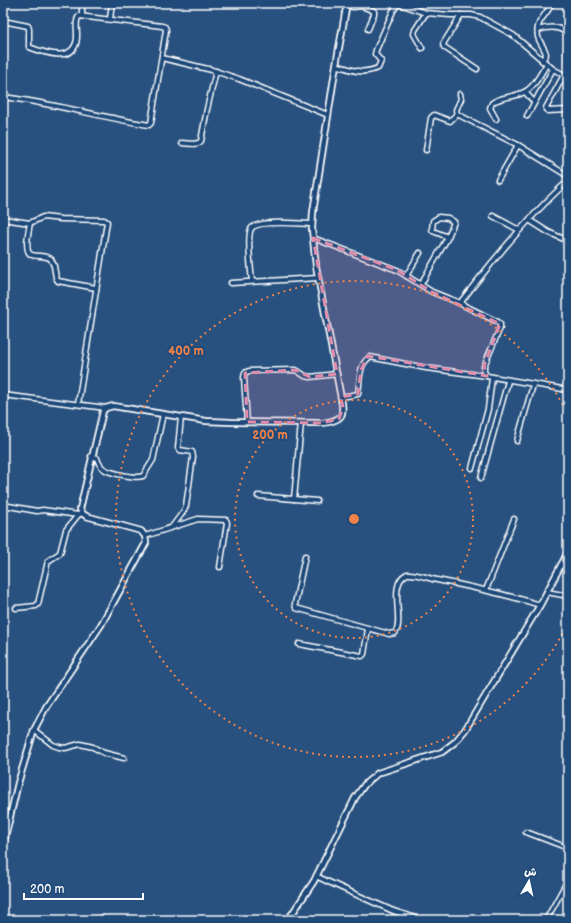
<svg xmlns="http://www.w3.org/2000/svg" width="571" height="923" font-family="'Balsamiq Sans','Playpen Sans Arabic',sans-serif">
<style>
.lines{fill:none;stroke-linecap:round;stroke-linejoin:round}
.minor-casing{stroke:#fff;stroke-width:7}
.tertiary-casing{stroke:#fff;stroke-width:8}
.minor{stroke:#1f4a7a;stroke-width:4}
.tertiary{stroke:#1f4a7a;stroke-width:4.5}
.marked{fill:#e08cad;fill-opacity:0.2;stroke:#e08cad;stroke-width:3;stroke-dasharray:8 5;stroke-linejoin:round}
.ring{fill:none;stroke:#ee8249;stroke-width:2;stroke-dasharray:2 4}
.centre{fill:#ee8249;stroke:#1f4a7a;stroke-width:2}
.ring-label{font-size:12px;text-anchor:middle;font-weight:bold;fill:#ee8249;stroke:#1f4a7a;stroke-width:4;stroke-linejoin:round;paint-order:stroke}
</style>
<rect width="100%" height="100%" fill="#28517f"/>
<filter id="ink" filterUnits="userSpaceOnUse"><feTurbulence type="fractalNoise" baseFrequency=".025" numOctaves="2"/><feDisplacementMap in="SourceGraphic" scale="8" xChannelSelector="R" yChannelSelector="G"/><feConvolveMatrix kernelMatrix="1 2 1 2 8 2 1 2 1" color-interpolation-filters="sRGB"/></filter>
<g filter="url(#ink)">
<g class="lines">
<g class="minor-casing">
<g id="minor">
<path d="M82 3V16"/>
<path d="M347 4 353 7 362 6 374 11V14L368 29"/>
<path d="M461 15 443 44 444 47 477 69"/>
<path d="M110 19 112 3"/>
<path d="M3 21 28 26 29 29V47C47 54 78 64 77 34 77 28 75 21 79 16L162 26 165 27 166 30 151 123 149 125C100 117 52 103 3 97"/>
<path d="M538 30C548 27 562 25 568 36"/>
<path d="M422 48 414 34 415 30 426 13"/>
<path d="M568 49 567 51 568 60"/>
<path d="M162 58 212 70 239 79 328 115"/>
<path d="M542 61 546 54C545 48 540 44 538 37 535 20 546 17 552 3"/>
<path d="M336 65C353 70 361 75 378 68L381 61 375 54 376 50 393 11 397 5 400 4 426 13 450 15H471L480 17 513 35 553 69 568 77"/>
<path d="M564 75 546 108 548 111 568 110"/>
<path d="M525 92 534 102"/>
<path d="M460 94 461 99 456 110 457 114 518 145 568 176"/>
<path d="M527 116 553 69"/>
<path d="M496 119 490 108 492 103C501 96 512 98 522 93 534 89 540 74 547 64"/>
<path d="M182 143C188 143 197 146 201 141L207 109 216 71"/>
<path d="M426 150 431 118 434 115 450 121 457 114"/>
<path d="M498 180 518 145"/>
<path d="M493 216 519 230"/>
<path d="M3 219 30 223 43 217 61 219 104 220 107 222 78 404"/>
<path d="M529 220 548 232 568 241"/>
<path d="M30 223C29 230 23 252 32 255 39 257 45 255 51 259L54 266 56 278 58 281 96 288"/>
<path d="M313 238 397 270 432 292 455 301 498 322 500 324V328L484 366V372L487 376 568 390"/>
<path d="M406 276 420 253"/>
<path d="M252 281C251 272 247 236 251 229 257 219 300 224 312 224"/>
<path d="M231 283 318 278"/>
<path d="M421 284 448 237 454 222 448 218 439 217 433 221 432 229 433 231 448 237"/>
<path d="M460 303C493 260 528 217 568 181"/>
<path d="M3 395 106 408"/>
<path d="M341 397 358 394C360 382 358 364 370 357L426 368 487 376"/>
<path d="M247 422 244 377 245 373 249 371 296 370 305 376 310 377 337 374"/>
<path d="M517 441 533 385"/>
<path d="M91 456 97 458C98 462 100 466 104 469 110 473 136 479 143 476L153 460 163 414"/>
<path d="M472 468 488 409 492 378"/>
<path d="M481 478 508 381"/>
<path d="M258 496 317 501"/>
<path d="M294 499 301 423"/>
<path d="M3 505 37 511 43 510 78 515"/>
<path d="M172 527 183 512 186 506 193 457 192 452 180 450 178 448 181 417"/>
<path d="M145 536 198 519 226 520 227 523 220 567"/>
<path d="M305 556 295 604 296 608 389 634 395 633C405 621 387 584 407 574 417 573 427 578 437 580 472 587 506 594 540 605"/>
<path d="M486 590 514 519"/>
<path d="M547 592 568 596"/>
<path d="M16 608 36 606 38 604 48 561 60 553 66 530 78 515 82 513"/>
<path d="M299 644 362 656 364 654 368 629"/>
<path d="M34 730 53 745 59 747 65 748 80 744 93 747 104 753 124 758"/>
<path d="M526 832 568 848"/>
<path d="M316 876C341 888 366 899 391 910 399 914 410 914 417 920"/>
<path d="M100 920 101 918"/>
<path d="M546 920 568 880"/>
</g>
</g>
<g class="tertiary-casing">
<g id="tertiary">
<path d="M3 846 18 783 34 730 46 707 101 625 146 543 145 536 141 531 86 516 82 513 80 509 103 411 106 408 113 406 206 421 231 422 322 423C346 420 344 414 340 393L316 266 312 229 313 212 336 65 347 3"/>
<path d="M288 920 314 881 355 798 365 784 378 773 442 752 455 742 465 730 540 605 568 552"/>
</g>
</g>
<use href="#minor" class="minor"/>
<use href="#tertiary" class="tertiary"/>
</g>
</g>
<path class="marked" d="M313 238 397 270 432 292 500 324 484 366 487 376 368 356 361 370 358 394 341 397 343 408 339 419 322 423 247 422 245 373 296 370 310 377 337 374Z"/>
<g class="ring">
<circle cx="354" cy="519" r="119"/>
<path d="M568 623A238 238 0 1 1 568 415"/>
</g>
<circle cx="354" cy="519" r="6" class="centre"/>
<g class="ring-label">
<text x="186" y="355">400 m</text>
<text x="270" y="439">200 m</text>
</g>
<rect width="571" height="923" fill="none" stroke="#1f4a7a" stroke-width="16"/>
<rect x="8" y="8" width="555" height="907" fill="none" stroke="#fff" stroke-width="1.5" filter="url(#ink)"/>
<g transform="translate(529 881) rotate(9)" stroke="#1f4a7a" stroke-width="3" paint-order="stroke">
<path d="M0-3L7 15L0 10L-7 15Z" fill="#ffffff"/>
<text y="-6" font-size="11" font-weight="bold" text-anchor="middle" fill="#ffffff">ش</text>
</g>
<path d="M24 893v6h119v-6" fill="none" stroke="#ffffff" stroke-width="2"/>
<text x="30" y="893" font-size="12" fill="#ffffff" stroke="#1f4a7a" stroke-width="3" paint-order="stroke">200 m</text>
</svg>
